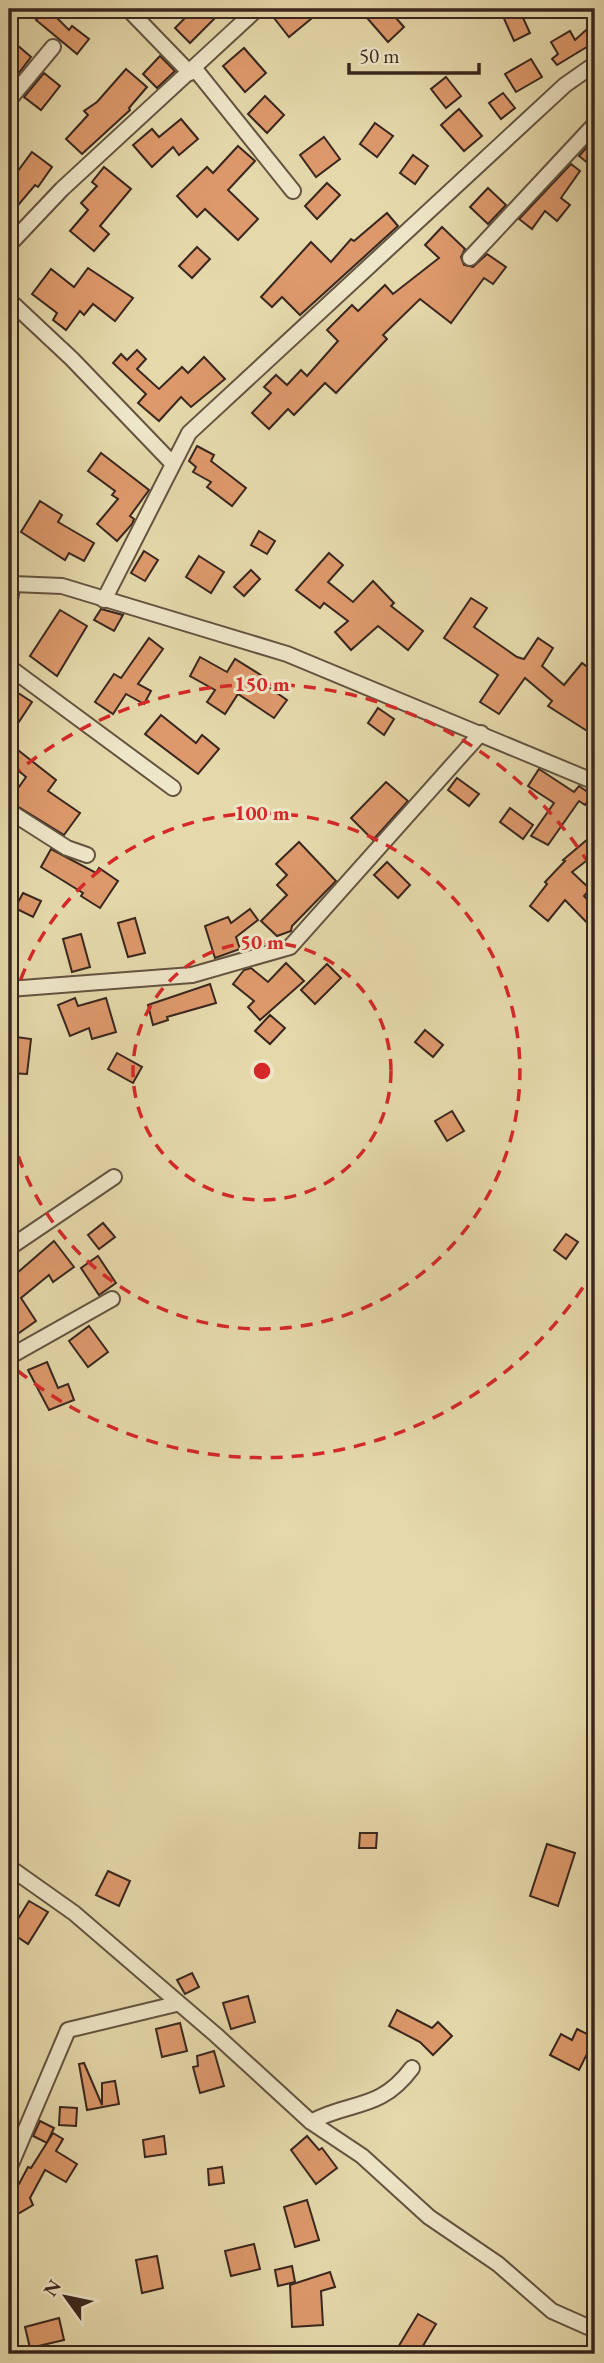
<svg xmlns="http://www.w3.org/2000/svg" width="604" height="2363" font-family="'EB Garamond',serif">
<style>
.building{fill:#dd996c;stroke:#39261e;stroke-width:2}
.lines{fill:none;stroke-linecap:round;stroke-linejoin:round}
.street-casing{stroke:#645341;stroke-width:18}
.street{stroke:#eee6c8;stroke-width:14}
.ring{fill:none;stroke:#d62828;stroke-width:3.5;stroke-dasharray:12 9}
.centre{fill:#d62828;stroke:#eee6c8;stroke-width:3.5}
.ring-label{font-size:21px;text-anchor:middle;font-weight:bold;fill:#d62828;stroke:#eee6c8;stroke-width:6;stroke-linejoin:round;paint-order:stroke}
</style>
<rect width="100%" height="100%" fill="#e5d9ab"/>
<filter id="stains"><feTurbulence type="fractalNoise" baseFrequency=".00286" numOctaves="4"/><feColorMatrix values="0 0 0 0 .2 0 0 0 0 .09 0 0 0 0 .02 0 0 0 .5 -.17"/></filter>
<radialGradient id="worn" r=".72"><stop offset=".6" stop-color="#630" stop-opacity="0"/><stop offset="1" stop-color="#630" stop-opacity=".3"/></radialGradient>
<g class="building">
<path d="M48 9 69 30 72 26 89 39 77 54 36 20Z"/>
<path d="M194 9H224L190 43 175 28Z"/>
<path d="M285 9H323L289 37 274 18Z"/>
<path d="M380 9H388L404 27 388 42 368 19Z"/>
<path d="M514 9H519L530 33 514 41 502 14Z"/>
<path d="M595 22V42L557 65 552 59 558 54 551 42 570 31 575 40Z"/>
<path d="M9 38 31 57 18 74 9 67Z"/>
<path d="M244 48 266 73 245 92 223 66Z"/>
<path d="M160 56 175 71 157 88 143 74Z"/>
<path d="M531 59 542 77 516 92 505 74Z"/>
<path d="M126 69 147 87 129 108 130 110 82 154 66 139 88 115 84 111 97 102Z"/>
<path d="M44 73 60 86 41 110 24 97Z"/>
<path d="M446 77 461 96 446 108 431 89Z"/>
<path d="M503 93 515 108 501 119 489 103Z"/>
<path d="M265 96 284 115 267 133 248 114Z"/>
<path d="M459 109 482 136 464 151 441 125Z"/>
<path d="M181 119 198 139 179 155 173 147 152 167 133 145 152 129 159 137Z"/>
<path d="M375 123 393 136 377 157 360 144Z"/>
<path d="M324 137 340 159 316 177 300 155Z"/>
<path d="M595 138V169L579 156Z"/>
<path d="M238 146 255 161 228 190 258 219 238 240 205 209 197 217 177 196 207 167 213 173Z"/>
<path d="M32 152 52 167 38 187 35 185 9 216V183Z"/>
<path d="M413 155 428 166 415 184 400 173Z"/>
<path d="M571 164 580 171 561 198 570 205 557 221 545 211 532 229 519 219Z"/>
<path d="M104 167 131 189 100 226 109 234 94 251 70 231 88 210 81 203 97 186 92 182Z"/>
<path d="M327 183 340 195 317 219 305 206Z"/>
<path d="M488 188 506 205 488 224 470 207Z"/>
<path d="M387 213 398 226 300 315 282 297 272 307 261 297 311 242 331 262 351 239 354 241Z"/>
<path d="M442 227 465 249 461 257 464 265 473 267 487 254 506 267 493 284 484 278 451 323 420 299 383 335 387 339 336 393 325 383 294 415 288 409 269 429 252 413 271 393 264 387 276 375 287 385 301 370 307 376 338 341 327 330 352 305 358 311 385 285 393 294 439 258 425 245Z"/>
<path d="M197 247 210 259 192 278 179 266Z"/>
<path d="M88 268 133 298 115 321 93 304 84 315 80 311 66 330 53 320 57 313 32 294 51 269 74 287Z"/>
<path d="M137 350 146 359 137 369 159 389 182 367 188 373 204 357 225 379 191 407 181 397 159 421 138 403 146 394 113 363 121 354 127 360Z"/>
<path d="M197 446 214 455 211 461 246 488 232 506 207 487 211 482 193 472 196 467 189 461Z"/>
<path d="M101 453 149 490 130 516 134 519 132 524 117 541 97 524 118 499 112 495 115 491 88 471Z"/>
<path d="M40 501 62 515 58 522 94 543 84 561 69 553 65 560 21 532Z"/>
<path d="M259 531 275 541 267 554 251 545Z"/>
<path d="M144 551 158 560 145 581 131 573Z"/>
<path d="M329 553 343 565 328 582 353 602 373 581 394 603 391 606 423 631 408 650 378 626 351 650 335 632 348 621 324 603 320 608 296 590Z"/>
<path d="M199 556 224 572 211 593 186 577Z"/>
<path d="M251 570 260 579 244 596 234 587Z"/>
<path d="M471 598 487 608 474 627 517 657 524 659 538 638 553 648 542 666 564 685 582 663 595 673V736L548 706 552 701 525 678 499 714 480 702 498 675 444 638Z"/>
<path d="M101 609 123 615 114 631 94 620Z"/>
<path d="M60 610 87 626 57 676 30 656Z"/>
<path d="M149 638 163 649 138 684 151 691 144 704 126 694 113 714 95 702 114 674 121 678Z"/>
<path d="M200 657 227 672 235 659 264 677 261 682 287 700 274 718 238 694 225 714 207 702 215 690 190 676Z"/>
<path d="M9 687 32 702 9 737Z"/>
<path d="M378 708 394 719 384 735 368 723Z"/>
<path d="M161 715 196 743 202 735 219 749 198 774 145 734Z"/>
<path d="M9 743 56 780 48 791 80 813 64 835 9 801 26 777 9 763Z"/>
<path d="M539 769 574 792 579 786 592 795 585 805 579 801 548 845 531 836 554 803 528 786Z"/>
<path d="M457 778 479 794 469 806 448 790Z"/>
<path d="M386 782 408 801 373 840 351 818Z"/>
<path d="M510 808 533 825 523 839 500 822Z"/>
<path d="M595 833V854L572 872 590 889 584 896 595 908V931L565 900 548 921 530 906 547 884 545 882 565 861 563 860Z"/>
<path d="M299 842 336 881 292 926 291 931 277 936 261 921 287 895 277 885 287 875 276 864Z"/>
<path d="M51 849 96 873 99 868 118 881 100 908 81 896 83 893 41 867Z"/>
<path d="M387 862 410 885 398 898 374 875Z"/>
<path d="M23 893 41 901 33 917 15 908Z"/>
<path d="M250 909 258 920 236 937 240 949 215 958 205 926 228 917 231 923Z"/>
<path d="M135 918 145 953 128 957 118 923Z"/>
<path d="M81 934 90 967 72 972 63 939Z"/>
<path d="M286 963 304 981 260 1020 248 1007 254 1001 233 984 244 970 251 968 268 982Z"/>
<path d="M327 964 341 978 315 1004 301 990Z"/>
<path d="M210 984 216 1003 167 1017 168 1020 153 1025 148 1005Z"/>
<path d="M75 998 78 1006 106 998 116 1032 92 1039 89 1028 70 1036 58 1005Z"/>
<path d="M270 1015 285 1028 270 1044 255 1031Z"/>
<path d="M425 1030 443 1045 433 1057 415 1042Z"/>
<path d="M9 1036 31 1039 27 1074 9 1073Z"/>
<path d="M117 1053 142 1067 133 1083 108 1069Z"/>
<path d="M452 1111 464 1131 447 1141 435 1121Z"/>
<path d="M103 1223 115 1237 99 1249 88 1235Z"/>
<path d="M566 1234 578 1242 566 1259 554 1250Z"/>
<path d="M54 1241 74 1267 53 1282 49 1275 21 1298 36 1321 9 1340V1280Z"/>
<path d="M98 1256 116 1283 99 1295 81 1268Z"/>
<path d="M89 1326 108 1352 88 1367 69 1341Z"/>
<path d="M47 1362 58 1388 68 1384 74 1400 49 1410 28 1370Z"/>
<path d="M360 1833H377L376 1848H359Z"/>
<path d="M547 1844 575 1853 558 1906 530 1896Z"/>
<path d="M108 1871 130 1881 119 1906 96 1895Z"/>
<path d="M29 1901 48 1912 28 1944 10 1932Z"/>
<path d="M192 1973 199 1987 185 1994 177 1980Z"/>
<path d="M248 1996 255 2022 231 2029 223 2003Z"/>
<path d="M397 2010 432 2028 438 2022 452 2036 433 2055 420 2042 389 2026Z"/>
<path d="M180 2023 187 2051 162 2057 156 2029Z"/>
<path d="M577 2029 595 2038 579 2070 550 2055 561 2034 572 2040Z"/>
<path d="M214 2051 224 2086 200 2093 193 2067 198 2066 197 2056Z"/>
<path d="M84 2063 102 2105V2083L115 2081 119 2104 87 2110 79 2064Z"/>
<path d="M60 2107 77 2108 76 2126 59 2125Z"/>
<path d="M40 2121 54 2128 47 2143 33 2136Z"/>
<path d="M53 2133 63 2139 56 2151 77 2164 66 2182 45 2170 30 2198 33 2205 9 2219V2189L19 2184 28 2167 31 2168Z"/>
<path d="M164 2136 166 2154 145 2157 143 2140Z"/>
<path d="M307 2136 319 2150 322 2148 337 2168 316 2184 291 2150Z"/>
<path d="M222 2167 224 2183 209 2185 208 2169Z"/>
<path d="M307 2200 319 2240 295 2247 284 2207Z"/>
<path d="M254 2244 260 2269 231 2276 225 2251Z"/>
<path d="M157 2256 163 2288 142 2293 136 2260Z"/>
<path d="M292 2266 295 2282 278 2286 275 2270Z"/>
<path d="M330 2272 335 2287 321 2291 323 2325 292 2327 290 2285Z"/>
<path d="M418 2314 436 2324 418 2354H394Z"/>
<path d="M59 2318 64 2340 30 2348 25 2327Z"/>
</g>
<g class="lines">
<g class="street-casing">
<g id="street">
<path d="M128 9 190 73"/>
<path d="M195 69 293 191"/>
<path d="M9 100 53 47"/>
<path d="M9 245 62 189 257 9"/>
<path d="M470 258 595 124"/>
<path d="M9 300 72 359 172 463"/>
<path d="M9 581 13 584 62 586 287 654 595 782"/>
<path d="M104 600 189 433 565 85 595 64"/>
<path d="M9 604 13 584"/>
<path d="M9 667 173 788"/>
<path d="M9 811 67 848 87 855"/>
<path d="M9 989 192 975 290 947 481 733"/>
<path d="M9 1248 114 1177"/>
<path d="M9 1357 112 1299"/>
<path d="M9 1867 74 1913 216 2035 311 2122 362 2156 429 2217 498 2264 552 2311 595 2330"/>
<path d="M311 2122C351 2100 379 2112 412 2068"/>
<path d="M9 2169 68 2030 176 2004"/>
</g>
</g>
<use href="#street" class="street"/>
</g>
<g class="ring">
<circle cx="262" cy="1071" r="129"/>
<path d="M9 1020A258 258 0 1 1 9 1122"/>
<path d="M594 1270A387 387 0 0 1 11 1365M11 777A387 387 0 0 1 594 872"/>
</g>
<circle cx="262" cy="1071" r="10" class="centre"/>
<g class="ring-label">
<text x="262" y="691">150 m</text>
<text x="262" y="820">100 m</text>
<text x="262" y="949">50 m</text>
</g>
<rect width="604" height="2363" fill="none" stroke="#e5d9ab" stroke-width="35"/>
<rect x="10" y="10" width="583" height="2342" fill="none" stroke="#39261e" stroke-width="3.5"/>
<rect x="18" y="18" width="569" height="2328" fill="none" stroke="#39261e" stroke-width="2"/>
<g transform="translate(66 2297) rotate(303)" stroke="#eee6c8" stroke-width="5" paint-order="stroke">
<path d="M0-5L12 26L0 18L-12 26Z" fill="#39261e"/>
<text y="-10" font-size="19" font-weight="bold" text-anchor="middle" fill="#39261e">N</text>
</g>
<path d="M349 63v10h130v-10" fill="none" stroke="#39261e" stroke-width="3.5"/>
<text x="359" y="63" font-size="21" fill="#39261e" stroke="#eee6c8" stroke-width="5" paint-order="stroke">50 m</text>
<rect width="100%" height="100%" filter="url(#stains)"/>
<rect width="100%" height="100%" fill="url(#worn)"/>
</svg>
